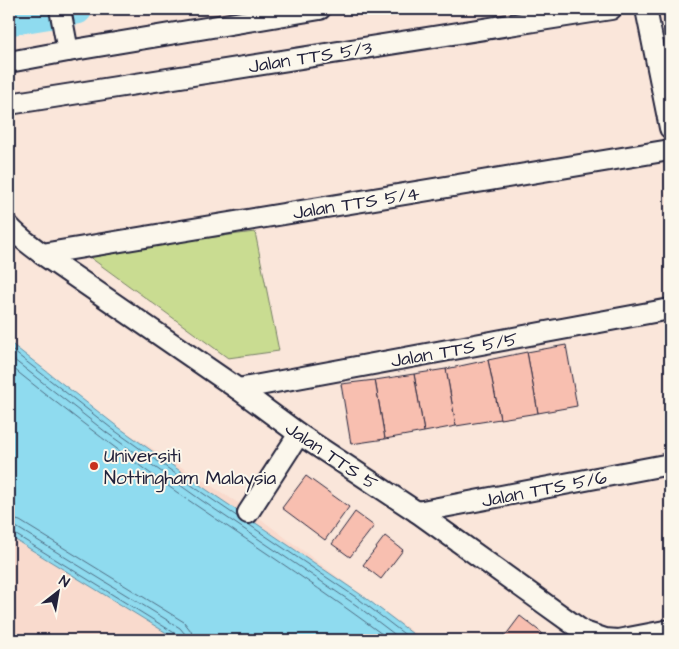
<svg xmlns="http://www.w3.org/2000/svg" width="679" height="649" font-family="'Architects Daughter',sans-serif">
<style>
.built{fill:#f9dacd}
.green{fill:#c9dc91;stroke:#767f66}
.water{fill:#8fdbef;stroke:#6391a7}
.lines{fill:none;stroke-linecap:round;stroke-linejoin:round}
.shore{stroke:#4e6c83;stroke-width:1}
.river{stroke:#8fdbef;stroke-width:31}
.building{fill:#f8bfb0;stroke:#22223b}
.street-casing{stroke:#22223b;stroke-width:24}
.street{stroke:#fbf7ec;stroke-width:20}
.poi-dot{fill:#c8321e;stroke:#fbf7ec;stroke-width:2}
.labels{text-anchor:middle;stroke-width:4;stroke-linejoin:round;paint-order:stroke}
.street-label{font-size:19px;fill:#22223b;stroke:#fbf7ec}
.poi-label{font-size:19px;fill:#22223b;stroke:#fbf7ec;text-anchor:start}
</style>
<rect width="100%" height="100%" fill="#fae6da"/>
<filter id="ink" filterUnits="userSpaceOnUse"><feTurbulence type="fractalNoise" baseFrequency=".02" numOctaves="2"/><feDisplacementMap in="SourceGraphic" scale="10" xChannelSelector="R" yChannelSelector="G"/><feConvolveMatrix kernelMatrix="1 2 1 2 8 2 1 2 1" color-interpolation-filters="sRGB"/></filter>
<g filter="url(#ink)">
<path class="built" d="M9 342 114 424 246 508 363 596 424 640H9Z"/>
<path class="green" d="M255 232 279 351 228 358 84 253Z"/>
<path class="water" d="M9 342 114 424 207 490 363 596 421 640H178L9 536Z"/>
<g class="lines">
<g class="shore">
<path d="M9 348 111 428 204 494 238 517"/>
<path d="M9 356 107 433 201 500 356 605 402 640"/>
<path d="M9 365C70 414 132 462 197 506 262 550 327 593 390 640"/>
<path d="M9 518 20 521 184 622 191 631 193 640"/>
<path d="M248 524 360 600 412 640"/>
<path d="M9 525 16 527 180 628 185 634 186 640"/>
<path d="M9 532 13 533 176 634 179 636V640"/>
</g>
<path class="river" d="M9 20 77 9"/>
</g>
<g class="building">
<path d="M566 345 577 406 538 413 527 352Z"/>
<path d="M527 352 538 413 500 419 488 360Z"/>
<path d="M488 360 500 419 456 426 446 369Z"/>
<path d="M446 369 456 426 424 432 414 374Z"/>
<path d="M414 374 424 432 385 439 375 380Z"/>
<path d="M375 380 385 439 351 444 341 384Z"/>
<path d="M306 476 349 507 325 540 282 508Z"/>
<path d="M355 512 374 526 350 557 332 544Z"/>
<path d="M385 536 403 550 381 579 363 565Z"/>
<path d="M520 616 542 633 537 640H502Z"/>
</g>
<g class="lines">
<g class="street-casing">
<g id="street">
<path d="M60 9 68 51"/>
<path d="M646 9 670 128"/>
<path d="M9 62 68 51 320 9"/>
<path d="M9 104 611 9"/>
<path d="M9 226C18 237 31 245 42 254L238 389 299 434 417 512 584 632 605 639 618 640 670 630"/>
<path d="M42 254 670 150"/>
<path d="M238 389 670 309"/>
<path d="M417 512 670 464"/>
<path d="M248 513 299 434"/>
</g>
</g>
<use href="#street" class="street"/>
</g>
</g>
<circle class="poi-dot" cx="94" cy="466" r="5"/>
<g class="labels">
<g class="street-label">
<text transform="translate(310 56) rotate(-9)" y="7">Jalan TTS 5/3</text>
<text transform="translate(356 202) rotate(-9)" y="7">Jalan TTS 5/4</text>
<text transform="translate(454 349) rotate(-10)" y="7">Jalan TTS 5/5</text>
<text transform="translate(332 455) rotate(34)" y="7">Jalan TTS 5</text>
<text transform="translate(544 488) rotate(-11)" y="7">Jalan TTS 5/6</text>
</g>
<g class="poi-label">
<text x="104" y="462">Universiti<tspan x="104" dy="22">Nottingham Malaysia</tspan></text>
</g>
</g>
<rect width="679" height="649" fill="none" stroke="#fbf7ec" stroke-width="30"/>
<rect x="15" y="15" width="649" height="619" fill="none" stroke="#22223b" stroke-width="2" filter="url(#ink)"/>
<g transform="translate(58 592) rotate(31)" stroke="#fbf7ec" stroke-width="4" paint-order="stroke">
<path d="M0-4L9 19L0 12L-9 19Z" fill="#22223b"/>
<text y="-8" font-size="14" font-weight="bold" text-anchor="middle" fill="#22223b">N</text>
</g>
</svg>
